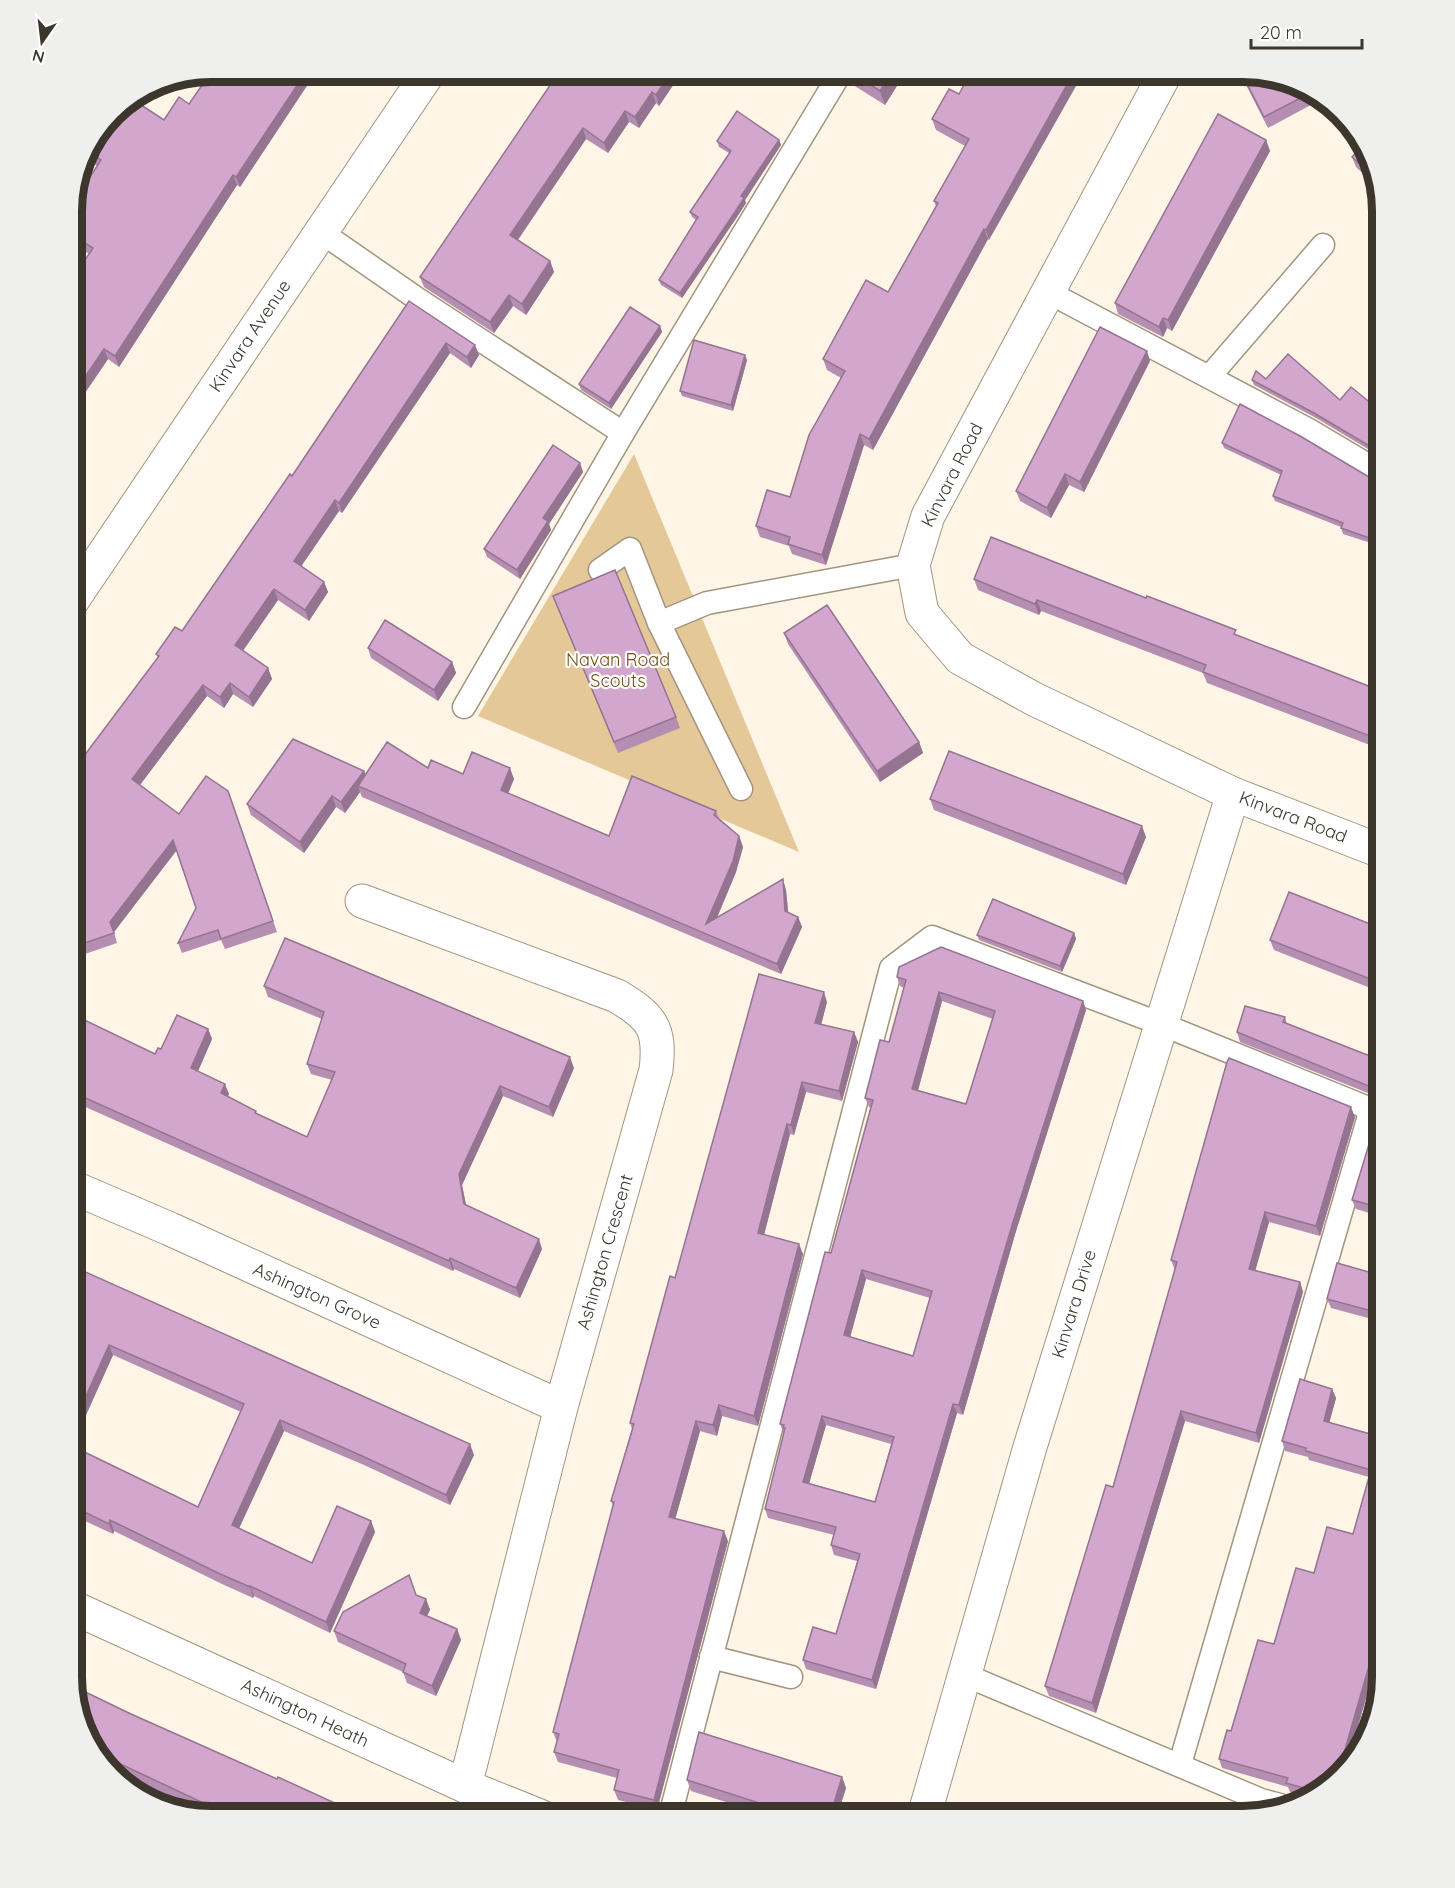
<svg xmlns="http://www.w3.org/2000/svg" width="1455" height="1888" font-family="Quicksand,sans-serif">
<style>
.green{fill:#e4c898}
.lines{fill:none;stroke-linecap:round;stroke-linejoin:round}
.lane-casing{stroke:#a29580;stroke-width:25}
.street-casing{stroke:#a29580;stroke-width:35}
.lane{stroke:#fff;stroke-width:22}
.street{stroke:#fff;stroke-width:33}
.wall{fill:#b58fb1;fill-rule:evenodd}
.shaded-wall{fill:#947490}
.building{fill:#d3a6ce;stroke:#947490;stroke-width:1.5;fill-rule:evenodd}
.labels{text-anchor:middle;stroke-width:4.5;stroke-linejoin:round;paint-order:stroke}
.street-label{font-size:18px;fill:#3c362d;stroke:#fff}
.park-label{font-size:18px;fill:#6e5113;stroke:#fff}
.rim{fill:none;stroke:#3c362d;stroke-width:8}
</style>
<rect width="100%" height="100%" fill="#fef5e7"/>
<path class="green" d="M634 454 799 852 478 716Z"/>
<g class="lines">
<g class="lane-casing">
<g id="lane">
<path d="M321 232 419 300 623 433"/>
<path d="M1048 292 1309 430 1383 474"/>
<path d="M1209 377 1323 245"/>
<path d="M600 570 630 549 659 623 741 789"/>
<path d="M659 623 707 603 913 565"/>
<path d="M464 707 623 433 841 72"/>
<path d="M711 1657 791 1677"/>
<path d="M965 1675 1261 1800 1280 1805"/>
<path d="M1180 1764 1371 1109"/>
<path d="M670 1816 891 968 932 937 1161 1024 1383 1114"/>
</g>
</g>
<g class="street-casing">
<g id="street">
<path d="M1166 72 928 516 913 565 922 613 960 658 1034 699 1233 794 1383 852"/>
<path d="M72 601 429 72"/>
<path d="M362 901 617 996C652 1017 661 1028 656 1070L561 1407 465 1786"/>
<path d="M72 1187 170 1229 561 1407"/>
<path d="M72 1607 465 1786 540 1816"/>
<path d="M924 1816 1030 1447 1233 794"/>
</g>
</g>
<use href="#lane" class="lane"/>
<use href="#street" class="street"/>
</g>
<g class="wall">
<path d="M213 72H316L240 187 237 185 119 367 108 359 72 412V279L89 254 72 243V205L97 166 86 158 85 155 86 150 164 120 189 104Z"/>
<path d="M559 72H682L659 106 656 103 639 128 629 122 608 153 586 139 518 240 550 261 554 272 526 315 513 306 494 333 424 287 420 277Z"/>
<path d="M846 72H904L905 73 885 105 850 83Z"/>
<path d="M1241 72 1314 91 1322 99 1268 128 1244 81Z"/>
<path d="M959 94 989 240 988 239 873 450 864 445 826 565 792 554 789 546 760 537 756 526 790 497 841 378 827 370 823 359 888 292 936 206 934 201 965 146 936 130 932 119Z"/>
<path d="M779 140 781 145 745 200 746 203 737 217 682 298 661 285 659 280 696 220 692 217 690 212 729 153 719 147 717 141Z"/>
<path d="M1266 140 1270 151 1172 331 1167 328 1163 337 1118 314 1115 303Z"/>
<path d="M1363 145 1375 185 1356 167 1352 157Z"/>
<path d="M409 301 479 355 471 368 450 353 342 513 339 511 301 566 324 582 328 592 309 621 278 600 243 651 268 668 272 679 253 707 233 694 224 708 207 696 140 785 179 814 228 791 277 932 225 949 221 940 182 953 178 943 196 908 176 850 114 932 117 943 82 955 72 926 158 658 156 654 182 631 292 476Z"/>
<path d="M660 326 662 332 611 409 581 390 579 384Z"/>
<path d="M747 360 733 411 682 396 680 391Z"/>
<path d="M1150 361 1084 492 1069 485 1051 518 1020 501 1016 491Z"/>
<path d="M1266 379 1340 400 1383 413V458L1316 418 1254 385 1252 380Z"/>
<path d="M1222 443 1380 482 1383 481V542L1379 540 1377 545 1343 534 1341 528V527L1275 501 1273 496 1281 475 1224 448Z"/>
<path d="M580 463 583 472 549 524 551 530 520 579 487 557 484 549Z"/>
<path d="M974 579 1237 635 1383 693V750L1207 683 1203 673 1041 611 1039 615 978 590Z"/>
<path d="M553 596 676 717 680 728 618 753Z"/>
<path d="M784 633 919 742 923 753 880 782 788 644Z"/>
<path d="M368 648 452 662 456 673 438 701 371 658Z"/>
<path d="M428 768 463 774 514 779 508 793 609 836 716 811 719 818 739 836 743 847 736 872 717 918 786 890 788 912 798 917 802 927 781 974 362 797 360 792 345 813 336 807 304 853 251 815 247 804 364 771 366 775Z"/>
<path d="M930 799 1146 837 1126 885 934 810Z"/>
<path d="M1383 929V993L1274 950 1270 940Z"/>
<path d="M1074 933 1076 939 1062 972 979 940 977 935Z"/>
<path d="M897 977 1083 1001 1086 1010 1016 1231 963 1415 957 1413 876 1689 806 1669 803 1660 836 1634 857 1561 834 1555 831 1545 834 1535 768 1518 765 1509 784 1433 780 1424 831 1253 871 1108 869 1107 865 1098 889 1042 904 988 900 986ZM942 1001 993 1019 966 1104 918 1090ZM866 1279 930 1298 913 1356 850 1337ZM826 1425 891 1444 875 1502 809 1483Z"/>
<path d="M264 986 574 1068 553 1117 503 1096 462 1185 466 1205 542 1249 520 1298 454 1269 453 1271 72 1101V1014L155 1054 161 1049 208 1029 212 1039 198 1071 229 1094 228 1096 257 1113 307 1137 332 1080 311 1074 307 1064 322 1019 268 997Z"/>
<path d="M827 1002 821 1024 854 1032 858 1042 842 1101 806 1092 794 1135 790 1134 776 1188 764 1234 803 1254 758 1426 722 1416 717 1436 700 1431 675 1519 728 1541 657 1810 618 1800 614 1790 617 1778 558 1762 554 1752 557 1742 553 1732 613 1506 611 1501 632 1429 630 1423 675 1278Z"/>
<path d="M1285 1017 1287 1024 1383 1061V1099L1240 1042 1237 1032Z"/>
<path d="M1383 1116V1217L1356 1209 1352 1200Z"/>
<path d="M1355 1117 1320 1236 1269 1222 1255 1270 1300 1282 1303 1292 1259 1443 1185 1421 1096 1713 1049 1696 1045 1686 1113 1487 1175 1270 1171 1260Z"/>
<path d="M72 1266 474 1455 450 1505 364 1465 284 1431 239 1528 312 1563 371 1521 375 1532 330 1633 254 1596 253 1598 222 1584 114 1531 113 1534 72 1515V1446L198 1507 241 1412 113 1355 72 1446Z"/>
<path d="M1383 1276V1322L1331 1308 1327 1299Z"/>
<path d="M1383 1328V1356H1381L1378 1346Z"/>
<path d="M1332 1389 1336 1398 1329 1423 1381 1437 1383 1429V1638L1347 1765 1321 1793 1306 1797 1290 1792 1288 1787 1222 1768 1219 1759 1231 1731 1274 1644 1314 1573 1353 1534 1369 1477 1309 1460 1308 1457 1285 1451 1282 1441Z"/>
<path d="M426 1599 430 1610 427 1616 457 1629 461 1640 436 1696 407 1683 403 1672 338 1642 334 1631Z"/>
<path d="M75 1687 131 1714 277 1779 209 1814 111 1769 95 1754Z"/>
<path d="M842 1777 846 1788 837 1816H770L691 1791 687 1780Z"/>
</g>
<g class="shaded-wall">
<path d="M306 72H316L240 187 236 177Z"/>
<path d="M671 72H682L659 106 656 95Z"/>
<path d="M892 72H904L905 73 885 105 880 91Z"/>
<path d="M1074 72H1084L989 240 986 230Z"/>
<path d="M652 92 656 103 639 128 635 117Z"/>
<path d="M625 111 629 122 608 153 604 143Z"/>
<path d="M583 128 586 139 514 245 510 235Z"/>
<path d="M779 140 781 145 745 200 746 203 737 217 682 298 680 293 741 196Z"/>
<path d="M1266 140 1270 151 1172 331 1168 320Z"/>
<path d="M233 175 237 185 119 367 115 356Z"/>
<path d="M984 229 988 239 873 450 869 439Z"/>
<path d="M550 261 554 272 526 315 522 304Z"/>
<path d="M509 295 513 306 494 333 490 322Z"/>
<path d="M1163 318 1167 328 1163 337 1159 327Z"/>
<path d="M660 326 662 332 611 409 609 403Z"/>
<path d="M446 343 450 353 342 513 339 503Z"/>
<path d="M475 345 479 355 471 368 467 357Z"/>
<path d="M104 349 108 359 72 412V396Z"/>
<path d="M1147 351 1150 361 1084 492 1080 482Z"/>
<path d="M745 355 747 360 733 411 731 405Z"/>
<path d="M860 434 864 445 826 565 822 555Z"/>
<path d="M580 463 583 472 549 524 551 530 520 579 517 570 543 518Z"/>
<path d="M1065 474 1069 485 1051 518 1047 508Z"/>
<path d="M335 500 339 511 298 571 294 561Z"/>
<path d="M1377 534 1379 540 1377 545 1375 540Z"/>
<path d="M324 582 328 592 309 621 305 610Z"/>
<path d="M274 589 278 600 239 656 235 645Z"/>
<path d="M1037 600 1041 611 1039 615 1035 604Z"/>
<path d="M452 662 456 673 438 701 434 690Z"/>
<path d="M268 668 272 679 253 707 249 697Z"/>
<path d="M230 683 233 694 224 708 220 697Z"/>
<path d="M203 685 207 696 136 790 132 779Z"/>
<path d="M919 742 923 753 880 782 877 771Z"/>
<path d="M510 768 514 779 505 801 501 790Z"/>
<path d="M364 771 368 781 358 786 360 792 345 813 341 802Z"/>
<path d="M332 796 336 807 304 853 300 842Z"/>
<path d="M1142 826 1146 837 1126 885 1123 874Z"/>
<path d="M739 836 743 847 736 872 710 934 706 924Z"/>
<path d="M173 840 177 850 114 932 110 922Z"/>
<path d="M783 879 786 890 789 921 785 911Z"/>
<path d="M798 917 802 927 781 974 777 964Z"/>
<path d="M1074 933 1076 939 1062 972 1060 966Z"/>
<path d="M824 992 827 1002 819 1033 815 1023Z"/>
<path d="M939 992 942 1001 916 1098 912 1089Z"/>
<path d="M1083 1001 1086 1010 1016 1231 963 1415 959 1405 1013 1222Z"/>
<path d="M208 1029 212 1039 195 1078 191 1068Z"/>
<path d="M854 1032 858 1042 842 1101 839 1091Z"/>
<path d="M570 1057 574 1068 553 1117 549 1107Z"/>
<path d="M802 1082 806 1092 794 1135 791 1125Z"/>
<path d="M225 1084 229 1094 225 1103 221 1093Z"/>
<path d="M500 1086 503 1096 462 1185 468 1215 464 1204 459 1174Z"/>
<path d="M1351 1107 1355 1117 1320 1236 1316 1226Z"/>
<path d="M787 1124 790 1134 762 1243 758 1233Z"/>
<path d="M1265 1212 1269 1222 1253 1279 1249 1269Z"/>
<path d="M539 1239 542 1249 520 1298 516 1288Z"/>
<path d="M799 1244 803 1254 758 1426 754 1416Z"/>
<path d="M450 1258 454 1269 453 1271 449 1261Z"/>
<path d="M862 1270 866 1279 848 1345 844 1335Z"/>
<path d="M1300 1282 1303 1292 1259 1443 1256 1433Z"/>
<path d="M109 1345 113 1355 72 1446V1427Z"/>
<path d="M1332 1389 1336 1398 1327 1431 1324 1421Z"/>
<path d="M953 1404 957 1413 876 1689 872 1680Z"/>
<path d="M719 1405 722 1416 717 1436 713 1425Z"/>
<path d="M1181 1411 1185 1421 1096 1713 1092 1703Z"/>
<path d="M822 1416 826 1425 807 1491 803 1482Z"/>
<path d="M280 1420 284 1431 236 1535 232 1525Z"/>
<path d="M696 1421 700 1431 673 1527 669 1517Z"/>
<path d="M470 1444 474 1455 450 1505 446 1495Z"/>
<path d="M110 1520 114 1531 113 1534 109 1524Z"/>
<path d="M371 1521 375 1532 330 1633 326 1622Z"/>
<path d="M724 1531 728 1541 657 1810 654 1800Z"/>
<path d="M250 1586 254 1596 253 1598 250 1587Z"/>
<path d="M426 1599 430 1610 423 1623 420 1613Z"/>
<path d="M1383 1617V1638L1347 1765 1338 1774Z"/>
<path d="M457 1629 461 1640 436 1696 432 1686Z"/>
<path d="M842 1777 846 1788 837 1816H830Z"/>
</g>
<g class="building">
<path d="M213 72H306L236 177 233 175 115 356 104 349 72 396V279L93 248 72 235V205L101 160 86 150 119 107 132 99 164 120 179 97 189 104 209 75 211 76Z"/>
<path d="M559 72H671L656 95 652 92 635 117 625 111 604 143 583 128 510 235 550 261 522 304 509 295 490 322 420 277Z"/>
<path d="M850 72H892L880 91Z"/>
<path d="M971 72H992L1003 78 1006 72H1074L986 230 984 229 869 439 860 434 822 555 788 544 790 537 756 526 767 490 790 497 809 435 845 371 823 359 866 280 888 292 938 203 934 201 969 139 932 119 949 89 959 94Z"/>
<path d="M1241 72H1252L1314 91 1264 117Z"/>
<path d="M737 111 779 140 741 196 744 198 735 212 680 293 659 280 698 217 690 212 731 151 717 141Z"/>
<path d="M1218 114 1266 140 1168 320 1163 318 1159 327 1115 303Z"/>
<path d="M1363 145 1372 175 1352 157Z"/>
<path d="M409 301 475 345 467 357 446 343 339 503 335 500 294 561 324 582 305 610 274 589 235 645 268 668 249 697 230 683 220 697 203 685 132 779 179 814 206 776 228 791 273 921 221 939 218 930 178 943 196 908 173 840 110 922 114 933 79 945 72 926V772L159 656 156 654 175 627 182 631 290 474 292 476Z"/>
<path d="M630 307 660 326 609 403 579 384Z"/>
<path d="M1100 327 1147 351 1080 482 1065 474 1047 508 1016 491Z"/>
<path d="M694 340 745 355 731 405 680 391Z"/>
<path d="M1288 354 1340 400 1351 387 1383 413V454L1314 413 1252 380 1256 371 1266 379Z"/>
<path d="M1240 404 1300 436 1374 480 1380 482 1383 481V537L1377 534 1375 540 1341 528 1343 523 1273 496 1282 471 1222 443Z"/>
<path d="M553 445 580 463 543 518 548 521 517 570 484 549Z"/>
<path d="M991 537 1146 598 1147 596 1236 630 1234 634 1366 685 1383 693V741L1203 672 1206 665 1037 600 1035 604 974 579Z"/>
<path d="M615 570 676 717 614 742 553 596Z"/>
<path d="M827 605 919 742 877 771 784 633Z"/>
<path d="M385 620 452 662 434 690 368 648Z"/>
<path d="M293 739 364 771 341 802 332 796 300 842 247 804Z"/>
<path d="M387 742 428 768 431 760 463 774 472 752 510 768 501 790 609 836 632 776 716 811 714 815 739 836 733 861 706 924 783 879 785 911 798 917 777 964 358 786Z"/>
<path d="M949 751 1142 826 1123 874 930 799Z"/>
<path d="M1289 892 1383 929V984L1270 940Z"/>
<path d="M993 899 1074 933 1060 966 977 935Z"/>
<path d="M285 938 570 1057 549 1107 500 1086 459 1174 464 1204 539 1239 516 1288 450 1258 449 1261 72 1092V1014L155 1054 158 1048 161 1049 177 1015 208 1029 191 1068 225 1084 221 1093 256 1111 255 1113 307 1137 335 1072 307 1064 324 1012 264 986Z"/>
<path d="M941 947 1083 1001 1013 1222 959 1405 953 1404 872 1680 803 1660 813 1627 836 1634 860 1554 831 1545 836 1527 765 1509 785 1428H783L784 1425 780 1424 825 1252 831 1253 873 1100 865 1098 880 1040 889 1042 906 980 897 977 899 967ZM939 992 995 1011 966 1104 912 1089ZM862 1270 932 1291 913 1356 844 1335ZM822 1416 894 1437 875 1502 803 1482Z"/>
<path d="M759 974 824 992 815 1023 854 1032 839 1091 802 1082 791 1125 787 1124 772 1178 758 1233 799 1244 754 1416 719 1405 713 1425 696 1421 669 1517 724 1531 654 1800 614 1790 619 1770 554 1752 559 1734 553 1732 614 1502 611 1501 634 1424 630 1423 651 1346 670 1276 675 1278Z"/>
<path d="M1245 1006 1285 1017 1283 1022 1383 1061V1092L1237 1032Z"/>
<path d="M1229 1058 1351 1107 1316 1226 1265 1212 1249 1269 1300 1282 1256 1433 1181 1411 1092 1703 1045 1686 1106 1485 1113 1487 1177 1262 1171 1260 1227 1062Z"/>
<path d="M1383 1116V1206L1382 1208 1352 1200 1377 1118Z"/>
<path d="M1337 1263 1383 1276V1314L1327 1299Z"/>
<path d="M72 1266 470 1444 446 1495 360 1455 280 1420 232 1525 312 1563 337 1506 371 1521 326 1622 250 1586V1587L218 1573 110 1520 109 1524 72 1506V1446L198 1507 244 1404 109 1345 72 1427V1336L75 1330 72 1328Z"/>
<path d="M1383 1328V1348L1378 1346Z"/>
<path d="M1300 1379 1332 1389 1324 1421 1381 1437 1383 1429V1617L1338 1774 1321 1793 1286 1783 1288 1778 1219 1759 1227 1730 1231 1731 1258 1640 1274 1644 1296 1568 1314 1573 1327 1527 1353 1534 1371 1470 1306 1451V1448L1282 1441Z"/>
<path d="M409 1575 416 1595 426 1599 420 1613 457 1629 432 1686 403 1672 406 1664 334 1631 343 1612Z"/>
<path d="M75 1687 131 1714 277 1779 278 1777 363 1816 208 1815 212 1807 95 1752Z"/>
<path d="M699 1732 842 1777 830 1816H800L687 1780Z"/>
<path d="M998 1803 1068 1816H995Z"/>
</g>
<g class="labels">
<g class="street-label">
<text transform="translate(250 336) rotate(-56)" y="6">Kinvara Avenue</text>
<text transform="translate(952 475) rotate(-63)" y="6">Kinvara Road</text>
<text transform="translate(1293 817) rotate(21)" y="6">Kinvara Road</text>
<text transform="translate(605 1252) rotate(-74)" y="6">Ashington Crescent</text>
<text transform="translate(317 1296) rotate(24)" y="6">Ashington Grove</text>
<text transform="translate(1074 1304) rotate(-73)" y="6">Kinvara Drive</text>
<text transform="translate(305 1713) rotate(25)" y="6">Ashington Heath</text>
</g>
<g class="park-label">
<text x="618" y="666">Navan Road<tspan x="618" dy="21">Scouts</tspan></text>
</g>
</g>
<path d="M0 0H1455V1888H0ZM211 82H1243A129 129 0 0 1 1372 211V1677A129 129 0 0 1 1243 1806H211A129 129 0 0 1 82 1677V211A129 129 0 0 1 211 82Z" fill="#efefee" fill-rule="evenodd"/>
<path class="rim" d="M211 82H1243A129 129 0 0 1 1372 211V1677A129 129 0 0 1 1243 1806H211A129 129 0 0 1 82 1677V211A129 129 0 0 1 211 82Z"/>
<g transform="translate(42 42) rotate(194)" stroke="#ffffff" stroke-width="4.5" paint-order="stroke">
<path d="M0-4.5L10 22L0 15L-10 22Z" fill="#3c362d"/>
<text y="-9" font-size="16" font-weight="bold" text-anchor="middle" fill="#3c362d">N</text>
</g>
<path d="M1251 39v9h111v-9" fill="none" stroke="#3c362d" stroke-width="3"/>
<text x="1260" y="39" font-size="18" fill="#3c362d" stroke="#ffffff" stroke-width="4.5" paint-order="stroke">20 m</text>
</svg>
